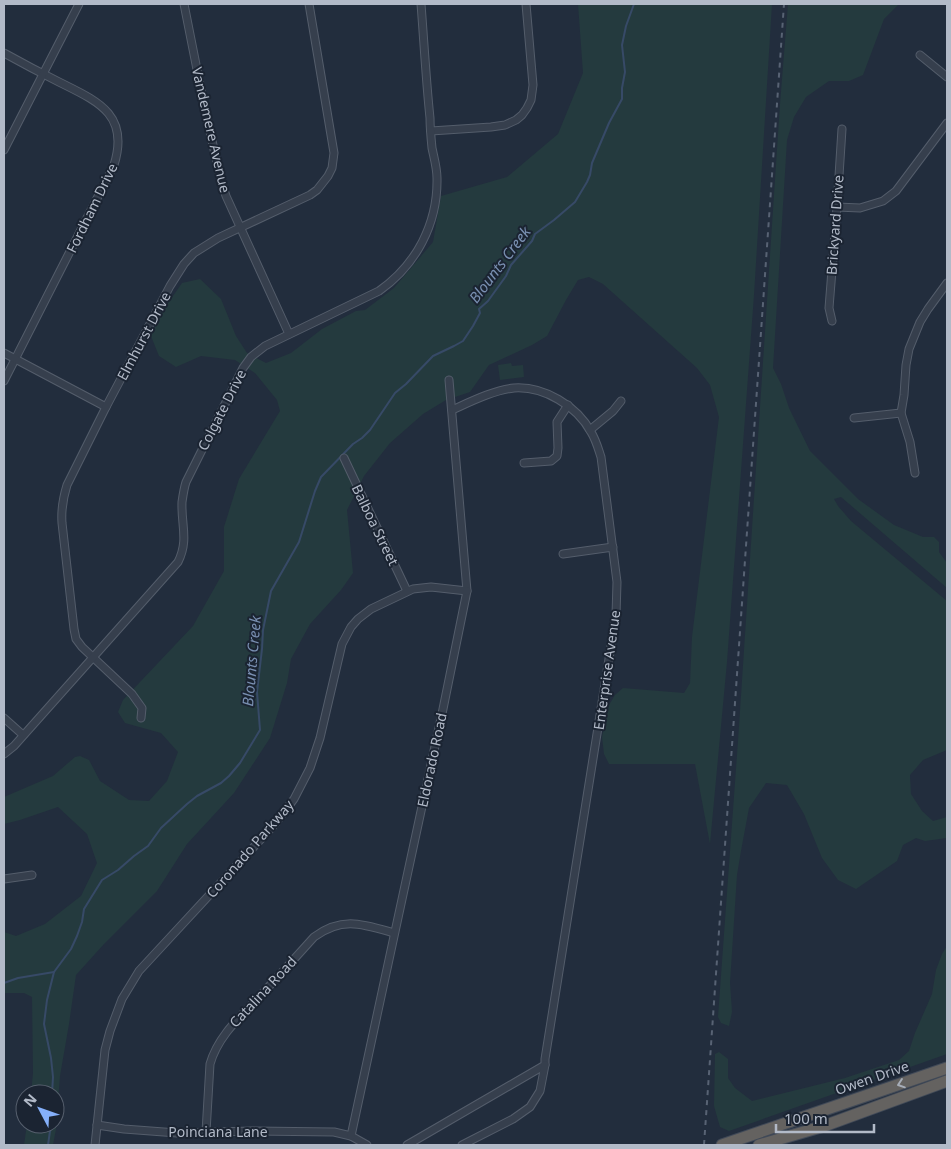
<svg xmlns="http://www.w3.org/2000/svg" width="951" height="1149" font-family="'Noto Sans',sans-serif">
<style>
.green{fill:#243a3e}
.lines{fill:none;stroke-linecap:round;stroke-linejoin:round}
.stream{stroke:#374a67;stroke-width:2}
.minor-casing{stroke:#545d6b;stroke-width:9}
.trunk-casing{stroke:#414a58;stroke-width:13}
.minor{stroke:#363f4d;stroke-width:7}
.trunk{stroke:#646260;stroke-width:11}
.rail{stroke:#586374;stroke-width:2;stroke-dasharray:5 5;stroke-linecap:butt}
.oneway{stroke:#a6adb8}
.labels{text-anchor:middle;stroke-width:4;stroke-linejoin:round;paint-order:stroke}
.street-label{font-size:14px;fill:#b2bac8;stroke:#1b2432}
.water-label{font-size:15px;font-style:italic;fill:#798fb1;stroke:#1b2432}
</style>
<rect width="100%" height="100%" fill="#222d3d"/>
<g class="green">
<path d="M578 4H772L754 295 727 662 710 844 695 764H609L604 754 602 737 609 705 615 695 623 688 684 693 690 683 692 637 719 417 710 385 697 368 603 284 589 277 578 280 566 300 547 336 532 345 489 365 470 392 446 400 423 414 390 443 364 476 347 510 353 573 341 590 310 624 291 659 287 683 270 738 234 793 187 844 157 891 104 944 76 975 69 1024 60 1076 56 1129 53 1145H24L27 1124H55V1094H31L33 1073 32 997 24 993H6L4 994V932L16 936 45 924 81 896 97 863 87 834 58 807 20 820 4 824V797L53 776 75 757 80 756 89 760 100 781 129 800 149 801 167 781 178 752 161 733 125 723 118 712 123 700 193 626 224 571V527L239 479 280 411 277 400 255 373 235 360 201 356 176 367 159 356 151 336 162 312 182 283 200 279 221 299 236 336 247 353 266 363 291 353 322 329 356 311 365 310 394 288 433 242 441 196 507 177 558 134 583 73Z"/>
<path d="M788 4H899L884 19 863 75 849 81H829L806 97 794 117 787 140 773 368 781 384 789 408 810 451 858 499 894 525 923 537H934L939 542V552L947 563V588L841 497 834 499 838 506 851 521 947 601V750L923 760 910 775 911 794 922 811 933 821 947 817V838L925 841 916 838 903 845 897 861 856 889 838 880 822 858 804 814 787 785 766 783 749 808 741 851 737 875 730 983 732 1012 729 1026 721 1023 718 1017 738 741 780 104Z"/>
<path d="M511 363 512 366 523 365 524 377 500 380 498 365Z"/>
<path d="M947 946V1054L729 1131 720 1127 714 1106 715 1054 719 1052 728 1059V1078L735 1088 752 1101 845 1078 899 1060 909 1051 915 1033 932 994 936 970 942 954Z"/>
</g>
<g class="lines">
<g class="stream">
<path d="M4 983 18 978 54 972"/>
<path d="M52 1094 53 1077 51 1058 44 1024 47 1000 54 972 71 949 77 936 82 922 84 909 102 880 118 870 134 856 148 846 161 828 187 804 197 796 221 783 229 776 240 763 260 730 257 692 262 649 263 630 271 591 299 542 315 491 321 477 353 444 362 438 370 430 395 393 406 384 433 356 454 346 463 341 473 326 480 313 479 309 488 301 506 276 511 265 532 241 535 234 554 220 575 202 587 182 590 175 592 163 609 123 622 99V88L625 72 622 45 626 26 634 4"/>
<path d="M48 1145 51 1124"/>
</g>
<g class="minor-casing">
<g id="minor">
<path d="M184 4 205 110 221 180 226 196 289 334"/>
<path d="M4 53C22 63 41 73 59 82 97 101 130 114 114 165L4 381"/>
<path d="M920 55 947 77"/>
<path d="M431 131 491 127 505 125 516 120 522 115 527 108 531 100 533 85 526 4"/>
<path d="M4 150 79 4"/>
<path d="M837 207 860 208 883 201 896 191 947 123"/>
<path d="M832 321 829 308 837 207 842 129"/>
<path d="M4 353 106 407"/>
<path d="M854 418 901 413"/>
<path d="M590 430 613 411 621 401"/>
<path d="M344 458 407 591"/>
<path d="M524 463 551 461 557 456 558 448 557 422 568 405"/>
<path d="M915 473 910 442 901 413 904 395 906 365 909 349 920 322 928 309 947 283"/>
<path d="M563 554 613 547"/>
<path d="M4 718 23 735"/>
<path d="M141 718 142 708 132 694 82 647 76 639 74 629 62 523C61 509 63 498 67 485L106 407 170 286 184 264 194 253 218 238 310 195 317 190 328 176 332 168 334 153 309 4"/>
<path d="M4 754 14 746 178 562C189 540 181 525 182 502 183 495 184 488 186 482L243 368 251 357 265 346 379 291C416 265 438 224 437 178 437 168 434 158 432 148 431 138 430 128 430 118 426 80 424 42 421 4"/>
<path d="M4 879 32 875"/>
<path d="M97 1125 124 1129 177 1133 252 1131 334 1132 351 1136 367 1145"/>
<path d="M206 1132 210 1064C218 1036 240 1017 259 997 278 977 296 957 314 937 342 916 363 924 394 933"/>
<path d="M351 1136 443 709 467 591 449 380"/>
<path d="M95 1145 105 1050 110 1031 122 999 139 971 275 824 294 799 310 768 320 738 342 644 351 627 358 619 371 609 413 589 431 587 467 591"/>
<path d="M407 1145 545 1065V1059L616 615 617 582 601 457C598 448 596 440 591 432 577 406 544 386 514 388 494 390 470 402 452 410"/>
<path d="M462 1145 513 1119 530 1107 540 1091 545 1065"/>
</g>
</g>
<g class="trunk-casing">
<g id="trunk">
<path d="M722 1145 947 1068"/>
<path d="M759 1145 824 1126 947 1081"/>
</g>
</g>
<use href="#minor" class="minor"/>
<use href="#trunk" class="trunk"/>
<path class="rail" d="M704 1145 784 4"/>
</g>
<defs><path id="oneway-chevron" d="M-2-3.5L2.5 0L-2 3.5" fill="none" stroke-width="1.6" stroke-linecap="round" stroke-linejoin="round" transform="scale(1.25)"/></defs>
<use class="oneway" href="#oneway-chevron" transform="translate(901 1084) rotate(161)"/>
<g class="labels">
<g class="street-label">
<text transform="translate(211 130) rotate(77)" y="5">Vandemere Avenue</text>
<text transform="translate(92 208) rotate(-64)" y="5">Fordham Drive</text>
<text transform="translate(835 225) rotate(-86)" y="5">Brickyard Drive</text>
<text transform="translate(144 336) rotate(-62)" y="5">Elmhurst Drive</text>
<text transform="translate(222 410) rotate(-63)" y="5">Colgate Drive</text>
<text transform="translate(375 525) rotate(64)" y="5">Balboa Street</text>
<text transform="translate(607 670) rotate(-82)" y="5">Enterprise Avenue</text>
<text transform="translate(432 760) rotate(-78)" y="5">Eldorado Road</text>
<text transform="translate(250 849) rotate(-49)" y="5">Coronado Parkway</text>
<text transform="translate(263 992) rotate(-47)" y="5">Catalina Road</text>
<text transform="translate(872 1078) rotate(-19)" y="5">Owen Drive</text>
<text x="218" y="1137">Poinciana Lane</text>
</g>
<g class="water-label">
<text transform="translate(500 265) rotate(-53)" y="5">Blounts Creek</text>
<text transform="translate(252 661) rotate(-85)" y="5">Blounts Creek</text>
</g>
</g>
<rect width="951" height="1149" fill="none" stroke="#b2bac8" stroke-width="10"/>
<g transform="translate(40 1109) rotate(311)"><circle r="24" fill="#1b2432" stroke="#57606e"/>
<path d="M0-4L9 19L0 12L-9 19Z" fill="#85b0fa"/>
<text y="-8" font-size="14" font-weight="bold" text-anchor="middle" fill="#b2bac8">N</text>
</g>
<path d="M776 1124v8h98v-8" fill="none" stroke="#b2bac8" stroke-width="2.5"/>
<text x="784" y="1124" font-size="15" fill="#b2bac8" stroke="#1b2432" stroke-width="4" paint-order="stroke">100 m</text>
</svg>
